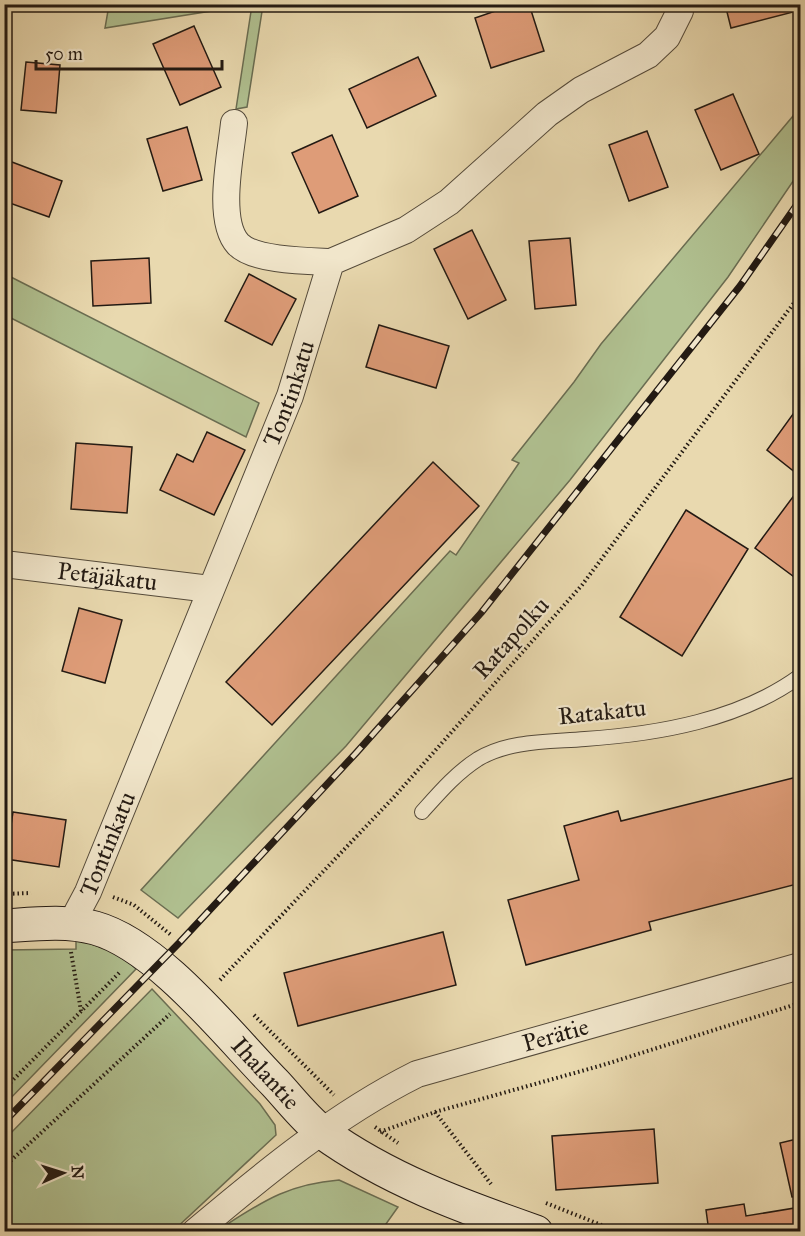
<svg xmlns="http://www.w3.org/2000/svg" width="805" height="1236" font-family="'IM FELL Great Primer',serif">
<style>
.green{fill:#b0c090;stroke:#6a6d52;stroke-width:1.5}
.building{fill:#de9c78;stroke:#231a13;stroke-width:1.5}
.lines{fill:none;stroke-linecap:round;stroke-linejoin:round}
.lane-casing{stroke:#544a3a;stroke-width:16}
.street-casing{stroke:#544a3a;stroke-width:28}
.secondary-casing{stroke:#231a13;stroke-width:35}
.path{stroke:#231a13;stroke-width:4;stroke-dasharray:1.5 3;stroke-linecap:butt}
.lane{stroke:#f1e6cb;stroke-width:14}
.street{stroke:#f1e6cb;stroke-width:26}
.secondary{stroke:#f1e6cb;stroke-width:33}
.rail-casing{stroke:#231a13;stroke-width:7}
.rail{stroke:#f1e6cb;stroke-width:4.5;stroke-dasharray:14;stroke-linecap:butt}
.labels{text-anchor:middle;stroke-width:4.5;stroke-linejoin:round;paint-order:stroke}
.street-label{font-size:24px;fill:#231a13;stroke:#f1e6cb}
</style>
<rect width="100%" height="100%" fill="#e9d9af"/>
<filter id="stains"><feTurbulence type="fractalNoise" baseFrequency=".00333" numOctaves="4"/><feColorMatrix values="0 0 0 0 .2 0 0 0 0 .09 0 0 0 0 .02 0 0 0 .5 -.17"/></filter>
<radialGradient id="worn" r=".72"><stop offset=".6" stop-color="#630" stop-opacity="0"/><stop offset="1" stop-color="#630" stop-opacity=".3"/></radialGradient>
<g class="green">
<path d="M109 5V4L249 5 105 28Z"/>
<path d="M252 5H263L247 107 236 109Z"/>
<path d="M800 100V171L728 277 570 480 346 746 178 918 141 890 450 551 456 555 519 463 512 460 574 382 601 344 793 116Z"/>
<path d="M5 274 259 403 246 437 5 315Z"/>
<path d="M76 939 119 953 136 969 5 1104V950L76 949Z"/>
<path d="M152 989 260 1104 275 1125 276 1135 173 1231H5V1139Z"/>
<path d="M339 1180 398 1207 381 1231H221L226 1225C266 1199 291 1184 339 1180Z"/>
</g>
<g class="building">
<path d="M516 4H529L544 51 491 68 475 18Z"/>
<path d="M725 4H796L797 11 731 28Z"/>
<path d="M194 26 221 87 180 105 153 44Z"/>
<path d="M418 57 436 96 367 128 349 89Z"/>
<path d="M26 62 60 65 56 113 21 110Z"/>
<path d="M733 94 759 154 721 170 695 110Z"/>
<path d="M187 127 202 180 163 191 147 139Z"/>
<path d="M647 131 668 187 629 201 609 145Z"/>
<path d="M332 135 358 196 319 213 292 153Z"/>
<path d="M4 159 62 181 49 217 4 201Z"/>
<path d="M472 230 506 300 468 319 434 249Z"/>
<path d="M570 238 576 305 535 309 529 241Z"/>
<path d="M149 258 151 303 93 306 91 261Z"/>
<path d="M249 274 296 299 272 345 225 321Z"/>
<path d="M379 325 449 346 436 388 366 367Z"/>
<path d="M801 403V477L767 450Z"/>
<path d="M207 432 245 450 214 515 160 490 177 454 193 462Z"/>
<path d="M76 443 132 447 127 513 71 509Z"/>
<path d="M433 462 479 506 272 725 226 682Z"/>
<path d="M801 486V582L755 548Z"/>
<path d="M686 510 748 549 682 656 620 617Z"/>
<path d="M79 608 122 620 105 683 62 671Z"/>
<path d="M801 776V883L649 922 651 930 526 965 508 900 579 880 564 826 618 811 621 821Z"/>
<path d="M13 812 66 820 59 867 6 859Z"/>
<path d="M443 932 456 985 298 1026 284 973Z"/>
<path d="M654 1129 658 1183 556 1190 552 1136Z"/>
<path d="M801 1138V1196L792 1197 780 1143Z"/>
<path d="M744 1204 746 1216 801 1207V1232H709L706 1210Z"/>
</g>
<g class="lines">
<g class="lane-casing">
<path id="lane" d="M422 812C439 793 456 773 478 759 510 740 549 742 585 739 658 734 740 720 800 676"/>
</g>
<g class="street-casing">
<g id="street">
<path d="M234 123C231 154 216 220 238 244 254 261 308 261 331 262"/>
<path id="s1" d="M4 564 210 589"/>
<path id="s2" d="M71 924 88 892 290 396 331 262 406 230 449 202 547 114 581 90 648 55 667 37 680 11"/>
<path id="s3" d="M195 1232C265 1173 335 1115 417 1074L800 966"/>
</g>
</g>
<g class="secondary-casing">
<g id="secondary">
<path id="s4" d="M4 926C34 924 66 920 95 928 159 946 228 1035 275 1083 290 1099 305 1119 322 1132 387 1179 461 1206 536 1232"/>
</g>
</g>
<g class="path">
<path d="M4 894 31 893"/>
<path d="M113 897 134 905 171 935"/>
<path d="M71 952 81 1011"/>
<path d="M220 980 394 797 582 585 800 295"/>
<path d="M254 1015 334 1095"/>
<path d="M4 1089 120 972"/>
<path d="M435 1112 491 1184"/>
<path d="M375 1127 398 1143"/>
<path d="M380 1132 435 1112 603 1065 800 1003"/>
<path d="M4 1167 170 1014"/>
<path d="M546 1203 619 1232"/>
</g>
<use href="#lane" class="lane"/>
<use href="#street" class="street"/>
<use href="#secondary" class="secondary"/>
<g class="rail-casing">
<path id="rail" d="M4 1122 179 943 357 752 481 613 740 286 800 200"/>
</g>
<use href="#rail" class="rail"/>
</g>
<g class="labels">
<g class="street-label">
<text dy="8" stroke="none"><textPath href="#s2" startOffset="574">Tontinkatu</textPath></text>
<text dy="8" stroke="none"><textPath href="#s1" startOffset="104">Petäjäkatu</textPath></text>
<text transform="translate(511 638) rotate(-48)" y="8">Ratapolku</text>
<text transform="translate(602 712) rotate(-6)" y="8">Ratakatu</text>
<text dy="8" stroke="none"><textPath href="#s2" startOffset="88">Tontinkatu</textPath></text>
<text dy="8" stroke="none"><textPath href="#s3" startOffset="417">Perätie</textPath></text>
<text dy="8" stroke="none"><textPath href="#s4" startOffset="318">Ihalantie</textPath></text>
</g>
</g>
<rect width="805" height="1236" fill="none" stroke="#e9d9af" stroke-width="24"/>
<rect x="6" y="6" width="793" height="1224" fill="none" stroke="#231a13" stroke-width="3"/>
<rect x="12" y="12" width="781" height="1212" fill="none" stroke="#231a13" stroke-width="1.5"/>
<g transform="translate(63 1173) rotate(87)" stroke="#f1e6cb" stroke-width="4.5" paint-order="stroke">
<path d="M0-4.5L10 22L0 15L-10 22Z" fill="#231a13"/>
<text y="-9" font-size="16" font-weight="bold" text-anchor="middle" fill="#231a13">N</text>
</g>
<path d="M36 60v9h186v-9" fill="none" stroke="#231a13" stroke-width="3"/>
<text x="45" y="60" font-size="18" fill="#231a13" stroke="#f1e6cb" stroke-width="4.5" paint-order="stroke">50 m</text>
<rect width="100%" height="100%" filter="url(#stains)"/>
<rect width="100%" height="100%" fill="url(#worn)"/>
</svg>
